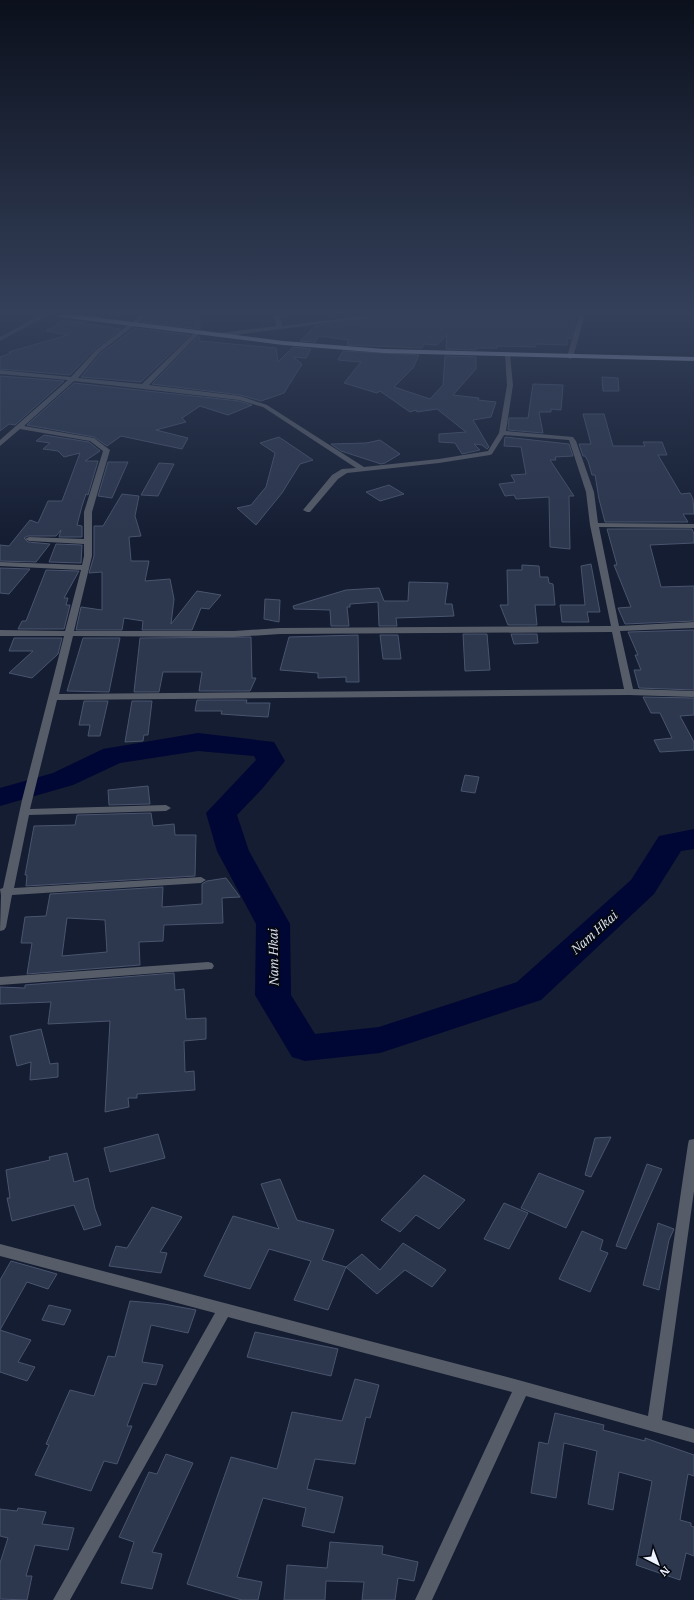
<svg xmlns="http://www.w3.org/2000/svg" width="694" height="1600" font-family="'IBM Plex Serif',serif">
<style>
.lines{fill:none;stroke-linecap:round;stroke-linejoin:round}
.stream{stroke:#484e71;stroke-width:3.5}
.river{fill:#010734;fill-rule:evenodd}
.building{fill:#2d384f;stroke:#49546d;fill-rule:evenodd}
.minor{fill:#575d68;fill-rule:evenodd}
.highway{fill:#a9b6d2;fill-rule:evenodd}
.labels{text-anchor:middle;stroke-width:4;stroke-linejoin:round;paint-order:stroke}
.water-label{font-size:13px;font-style:italic;fill:#dbe3f3;stroke:#050810}
</style>
<rect width="100%" height="100%" fill="#141d32"/>
<g class="lines">
<path class="stream" d="M0 339 44 315"/>
<path class="river" d="M198 733 274 742 285 761 262 789 237 815 249 851 290 924 291 995 315 1034 379 1027 517 982 631 880 659 836 694 829V849L681 851 654 894 541 1000 380 1053 305 1061 292 1057 255 995 256 924 217 851 206 813 256 760 254 756 198 751 120 763 73 785 0 806V788L53 773 103 749Z"/>
</g>
<g class="building">
<path d="M149 315H200V329L142 322Z"/>
<path d="M389 315H575L576 320 571 339 567 338V345L535 344V347L497 346V348H476V350L446 349 447 335 437 345 424 344 422 348 347 345 349 340 319 336 315 342 300 341 315 326Z"/>
<path d="M64 320 121 329 95 349 70 375 0 369V357L11 353 9 352 68 335 46 331Z"/>
<path d="M135 328 190 335 141 382 81 377 101 353Z"/>
<path d="M199 336 200 341 276 348 278 362 293 347 311 349 306 358 293 357 302 364 284 393 261 401 240 395 152 384Z"/>
<path d="M343 351 419 355 413 368 394 387 430 399 443 385 445 356 476 357V369L453 395 479 398 478 400 496 402 491 417 473 420 489 447 487 449 482 445 474 444 480 450 462 454 455 443 439 442V434L466 432 437 409 417 412 416 410 410 412 380 391 377 393 344 383 361 362 338 360Z"/>
<path d="M0 376 64 381 15 425 9 424 0 431Z"/>
<path d="M602 377 618 378 619 391H603Z"/>
<path d="M74 383 239 401 252 405 228 415 200 406 182 418 186 422 156 430 188 438 182 449 121 436 107 446 94 437 27 425Z"/>
<path d="M533 384 563 385 561 410 551 409V412H539L543 433 508 430 509 418H528Z"/>
<path d="M583 414H604L613 446H645L643 442H662L667 455H658L681 494 690 493 693 499 694 514H683L688 522H605L599 499 595 475H592L588 461 585 456H583L579 444H591Z"/>
<path d="M44 435 89 442 100 451 85 461H98L88 495 86 494 82 506 77 525 82 526V537H59L61 530 56 536H28L24 538 28 542 50 544 36 562 0 561V545L9 546 30 520 38 523 48 501H62L80 453 64 457 58 451 43 449 50 443 36 441Z"/>
<path d="M279 437 313 460 300 464 282 493 256 525 237 508 251 505 266 487 275 453 260 443Z"/>
<path d="M505 437 569 444 573 456 555 457 556 460H550L574 496H569L570 549 550 547 549 497 516 499 514 495 505 496 499 484 515 482 511 475 526 474 521 447 504 446Z"/>
<path d="M380 440 400 454 385 463 381 464 341 451 331 444 366 443Z"/>
<path d="M108 462H128L112 498 98 496Z"/>
<path d="M159 463 174 464 158 496 141 495Z"/>
<path d="M389 485 404 494 380 501 366 492Z"/>
<path d="M122 494 139 496 135 516 141 536 129 537 131 561H149L145 581 170 579 174 599 171 624 197 591 221 595 209 609 201 608 192 630H142L143 621 124 618 122 630H76L81 607 102 610V572L89 573 94 556V526H103Z"/>
<path d="M607 529H692L694 534V543L650 545 661 587 694 586V621L625 624 618 608 631 607 614 565H617Z"/>
<path d="M56 544 82 545 81 563 49 562Z"/>
<path d="M591 564 600 612H587L589 622H562L560 605H585L581 566Z"/>
<path d="M522 565 539 566 540 577H548L549 583 553 584 555 605H535L537 625H508L500 605H508L507 570H522Z"/>
<path d="M0 568 30 569 9 594 0 593Z"/>
<path d="M46 570 79 571 64 598H68L66 605H70L64 629H18L22 621H26Z"/>
<path d="M409 582 448 583 445 604H452L454 616 396 618 397 626H379L378 602 350 604V607H347L349 626H331L330 610 294 609 293 606 346 590 379 588 384 601H408Z"/>
<path d="M265 599 280 600 279 622 264 619Z"/>
<path d="M694 630V690L639 688 634 670H641L635 655H638L628 632Z"/>
<path d="M463 634H487L490 670 465 671Z"/>
<path d="M511 634H537L538 643 514 644Z"/>
<path d="M358 635 359 682H346V677L318 678V673L280 670 289 637Z"/>
<path d="M380 635H398L401 659H383Z"/>
<path d="M251 637 252 678H256L250 691H199L202 672H163L159 692H134L140 638Z"/>
<path d="M14 638H62L58 654 32 678 9 673 33 651H9Z"/>
<path d="M83 638H120L109 692 67 691Z"/>
<path d="M643 697 694 698V715L680 716 694 742V750L660 752 654 740 672 738 660 713H651Z"/>
<path d="M197 700H247L246 703H270L268 717 250 716 221 714 222 711H195Z"/>
<path d="M84 701H108L100 736H88L90 725H79Z"/>
<path d="M132 701H152L148 735H144L143 741 125 742Z"/>
<path d="M465 775 479 777 475 793 461 791Z"/>
<path d="M148 786 150 804 109 805 108 790Z"/>
<path d="M151 813 153 826 174 824 175 835H196L195 876 26 886 27 875H25L34 826 75 825 77 815Z"/>
<path d="M226 878 240 897 222 898 223 923 164 925 163 941 139 942 140 965 27 974 32 943H21L25 917 46 916 50 894 163 887 162 907 202 904V884L207 881ZM67 918 105 920 107 952 62 956Z"/>
<path d="M174 973 175 990 184 989 186 1019 206 1018V1039L184 1041 185 1072 194 1071 195 1090 137 1094V1098H128L129 1107 105 1112 110 1021 48 1024 51 1002 0 1004V987L25 988V985Z"/>
<path d="M41 1029 50 1064 58 1063V1077L30 1080 31 1062 17 1066 10 1036Z"/>
<path d="M158 1134 165 1158 110 1172 104 1148Z"/>
<path d="M611 1137 591 1177 585 1175 595 1138Z"/>
<path d="M67 1153 74 1182 88 1178 95 1209 101 1225 84 1230 74 1205 12 1221 7 1198H10L6 1170 50 1160 49 1157Z"/>
<path d="M647 1164 662 1169 626 1249 616 1246Z"/>
<path d="M539 1173 584 1191 566 1228 521 1208Z"/>
<path d="M424 1175 465 1200 439 1229 416 1215 400 1232 381 1220Z"/>
<path d="M280 1179 297 1220 334 1230 322 1260 346 1267 328 1310 294 1300 311 1261 269 1249 250 1289 204 1276 233 1216 279 1229 261 1184Z"/>
<path d="M504 1203 528 1213 509 1249 484 1239Z"/>
<path d="M152 1207 182 1217 160 1252 167 1253 161 1273 109 1266 116 1246 127 1248Z"/>
<path d="M658 1223 674 1229 669 1240 659 1290 643 1285Z"/>
<path d="M582 1231 603 1240 600 1250 608 1253 590 1292 559 1279Z"/>
<path d="M403 1243 446 1270 432 1287 405 1270 377 1294 346 1267 362 1254 380 1270Z"/>
<path d="M11 1261 57 1274 48 1289 27 1282 0 1330V1280Z"/>
<path d="M130 1301 164 1304 196 1310 188 1333 151 1325 142 1362 163 1365 156 1385 143 1383 127 1426H132L117 1464 104 1461 91 1491 35 1475 49 1445 46 1444 70 1390 94 1396 108 1356 115 1357Z"/>
<path d="M49 1305 71 1310 64 1325 42 1320Z"/>
<path d="M0 1330 31 1340 18 1362 35 1367 27 1381 0 1372Z"/>
<path d="M255 1332 338 1349 331 1376 247 1357Z"/>
<path d="M355 1379 379 1385 370 1418 366 1417 355 1464 315 1459 307 1489 343 1497 334 1533 302 1526 306 1508 263 1498 237 1577 262 1582 258 1600H242L187 1584 231 1457 277 1469 292 1412 342 1421Z"/>
<path d="M555 1413 604 1425 603 1430 645 1441V1438L694 1455V1476L688 1474 680 1520 691 1523V1526L694 1527V1556L686 1553 680 1580 636 1565 652 1481 619 1472 613 1510 588 1504 597 1451 564 1443 556 1498 531 1493 539 1442 548 1444Z"/>
<path d="M166 1454 193 1463 152 1552 162 1554 152 1589 121 1583 134 1542 119 1537 149 1472 157 1474Z"/>
<path d="M18 1508 46 1512 42 1524 74 1528 68 1550 35 1545 26 1576H32L27 1600 0 1599V1563L8 1538 0 1536V1509L17 1511Z"/>
<path d="M330 1542 383 1546 382 1554 418 1562 414 1581 398 1578 395 1600H362L364 1582 326 1581 325 1600H284L287 1565 327 1568Z"/>
</g>
<g class="lines">
<g class="minor">
<path d="M141 315H148L100 352 78 378 142 384 195 332H199V334L149 385 240 396 267 405 364 467 439 459 488 451 499 433 507 385 505 355 510 354 513 385 506 431 573 437 576 441 594 492 598 523 694 524V528L599 527 619 626 694 622V628L620 631 633 689 694 691V697L629 695 57 700 30 809 166 805 171 808 166 811 29 815 14 888 201 877 206 880 201 883 12 895 6 927 4 930 0 931 1 895 0 889 3 888 22 800 64 636H0V630L65 631 81 570 0 566V562L82 565 84 556V544L29 541 25 539 29 537 84 539V512L103 451 90 441 20 429 0 446V440L68 380 0 374V370L71 377 96 350ZM74 381 239 400 263 407 356 468 342 469 332 475 303 510 307 512H310L338 479 347 473 439 463 490 455 492 454 504 435 569 440 586 492 590 525 611 626 280 628 234 631H74L92 556V512L110 450 94 438 24 426ZM612 632 624 689 59 694 73 636 234 637 280 634Z"/>
<path d="M274 315H280L282 326 369 315H388L219 337 216 335 219 333 276 326Z"/>
<path d="M579 315H585L573 357 570 359 567 357Z"/>
<path d="M208 962 212 963 214 966 212 969 0 985V977Z"/>
<path d="M694 1139V1191L662 1420 694 1429V1443L526 1396 432 1600H415L512 1392 228 1317 70 1600H53L215 1313 0 1256V1244L522 1381 648 1416 688 1144 689 1140Z"/>
</g>
<path class="highway" d="M57 315H78L283 341 384 349 694 357V361L384 353 283 345 60 317Z"/>
</g>
<linearGradient id="sky" x2="0" y2="1"><stop stop-color="#0b101c"/><stop offset="0.58" stop-color="#34405a"/><stop offset="1" stop-color="#34405a" stop-opacity="0"/></linearGradient>
<rect width="694" height="539" fill="url(#sky)"/>
<g class="labels">
<g class="water-label">
<text transform="translate(594 932) rotate(-42)" y="5">Nam Hkai</text>
<text transform="translate(273 957) rotate(-91)" y="5">Nam Hkai</text>
</g>
</g>
<g transform="translate(658 1564) rotate(138)" stroke="#050810" stroke-width="3" paint-order="stroke">
<path d="M0-3L7 15L0 10L-7 15Z" fill="#edf3ff"/>
<text y="-6" font-size="11" font-weight="bold" text-anchor="middle" fill="#edf3ff">N</text>
</g>
</svg>
